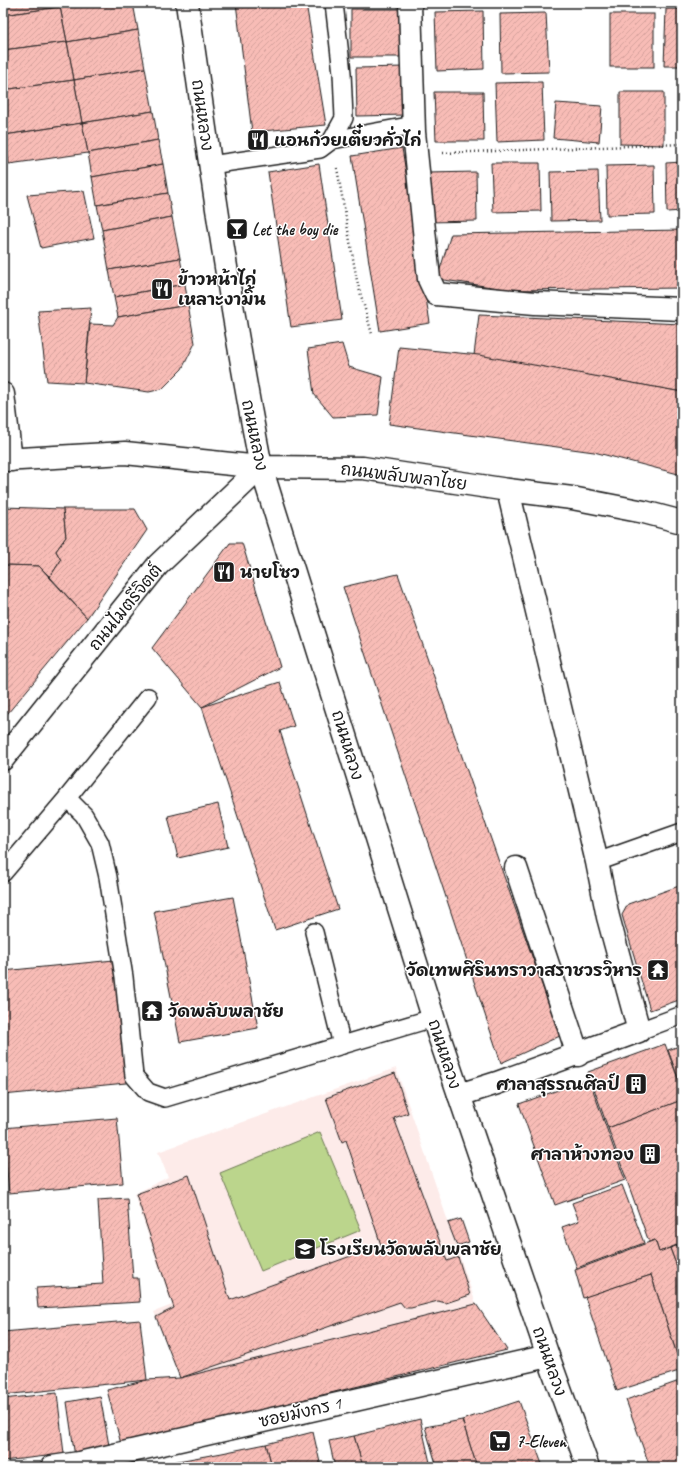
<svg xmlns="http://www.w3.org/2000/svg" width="685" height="1470" font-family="Caveat,'Playpen Sans Thai',sans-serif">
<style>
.built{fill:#fdebe9}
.green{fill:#bbd58c;stroke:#6c7854}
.building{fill:url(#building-hatch);stroke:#1c1c1c}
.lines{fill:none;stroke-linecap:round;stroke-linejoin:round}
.service-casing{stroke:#1c1c1c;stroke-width:20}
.minor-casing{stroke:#1c1c1c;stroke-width:25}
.tertiary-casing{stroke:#1c1c1c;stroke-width:25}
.path{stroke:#1c1c1c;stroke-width:2.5;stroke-dasharray:1 3;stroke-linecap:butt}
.service{stroke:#fff;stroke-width:17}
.minor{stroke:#fff;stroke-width:22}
.tertiary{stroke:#fff;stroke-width:22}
.labels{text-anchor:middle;stroke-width:3;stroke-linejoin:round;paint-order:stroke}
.street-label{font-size:17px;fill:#1c1c1c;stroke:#fff}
.poi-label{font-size:17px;font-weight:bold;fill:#1c1c1c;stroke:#fff;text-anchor:start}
</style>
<defs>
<pattern id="building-hatch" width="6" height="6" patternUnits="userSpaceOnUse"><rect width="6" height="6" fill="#f8bcb6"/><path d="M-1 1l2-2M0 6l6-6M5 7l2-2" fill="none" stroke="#d4a19c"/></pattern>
</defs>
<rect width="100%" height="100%" fill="#fff"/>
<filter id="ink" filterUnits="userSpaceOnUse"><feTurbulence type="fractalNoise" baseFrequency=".025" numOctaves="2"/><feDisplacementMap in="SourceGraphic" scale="8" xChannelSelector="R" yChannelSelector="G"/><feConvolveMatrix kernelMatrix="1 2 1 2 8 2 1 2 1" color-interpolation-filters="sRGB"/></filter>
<g filter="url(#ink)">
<path class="built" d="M396 1068 476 1304 180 1378 154 1312 172 1305 134 1194 168 1177 158 1152Z"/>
<path class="green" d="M320 1132 361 1230 261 1271 220 1173Z"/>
<g class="building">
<path d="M3 3H60V7L3 15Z"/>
<path d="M60 3H84L60 7Z"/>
<path d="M84 3H133L138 30 67 42 60 7Z"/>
<path d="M236 3H306L326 125 252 132Z"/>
<path d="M60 7 67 42 3 50V15Z"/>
<path d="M351 9H399L400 57H351Z"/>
<path d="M666 9H682V66H664Z"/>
<path d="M483 11 484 69 437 71 435 12Z"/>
<path d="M546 13 549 72 501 73 500 14Z"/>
<rect x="610" y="14" width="44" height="53"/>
<path d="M138 30 145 68 74 80 67 42Z"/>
<path d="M67 42 74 80 3 90V50Z"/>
<path d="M405 67 406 115 357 116 356 68Z"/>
<path d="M145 68 153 111 82 123 74 80Z"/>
<path d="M74 80 82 123 5 135 3 124V90Z"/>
<path d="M542 82 544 140 497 142 495 83Z"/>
<path d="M434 92H483L484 141H436Z"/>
<path d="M620 92H664V145L620 144Z"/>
<path d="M556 103 602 106 599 142 553 138Z"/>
<path d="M153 111 158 140 88 153 82 123Z"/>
<path d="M82 123 88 153 9 164 5 135Z"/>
<path d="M158 140 163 164 92 177 88 153Z"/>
<path d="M402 148 430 323 380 331 352 156Z"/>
<path d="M682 162V211L667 212 666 163Z"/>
<path d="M491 163H540L541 211 493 212Z"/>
<path d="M163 164 168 193 97 205 92 177Z"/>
<path d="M319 164 342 320 291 327 268 172Z"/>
<path d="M654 165 655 214 607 215 606 166Z"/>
<path d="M598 171 600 220 551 221 550 172Z"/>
<path d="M476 172 477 221 429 222 428 173Z"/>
<path d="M84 191 94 238 41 248 27 195Z"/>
<path d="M168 193 172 217 102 230 97 205Z"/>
<path d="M172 217 180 258 109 270 102 230Z"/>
<path d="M682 230V288L512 290 437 279 451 234Z"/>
<path d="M180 258 185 284 114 297 109 270Z"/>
<path d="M185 284 188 305 118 317 114 297Z"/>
<path d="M188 305 195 343 182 369 162 389 149 392 84 383 90 324 113 325 118 317Z"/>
<path d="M91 308 84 383 47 381 38 311Z"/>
<path d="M479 315 682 324V392L474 355Z"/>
<path d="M342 344 349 367 383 377 378 415 333 417 314 394 308 349Z"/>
<path d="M399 347 479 355 682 392V475L594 452 389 424Z"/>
<path d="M3 507 63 509 66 537 56 551 61 560 50 577 39 566 3 565Z"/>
<path d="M63 509H135L147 530 87 618 50 577 61 560 56 551 66 537Z"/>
<path d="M230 543H242L280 667 202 707 152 648Z"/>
<path d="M3 565 39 566 87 618 3 719Z"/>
<path d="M398 574 560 1036 501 1063 343 587Z"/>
<path d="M280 682 294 726 280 731 338 909 275 930 202 707Z"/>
<path d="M218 804 228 847 178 858 168 816Z"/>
<path d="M682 885V999L650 1010 622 915 628 904Z"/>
<path d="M233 897 258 1028 180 1042 154 911Z"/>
<path d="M114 960 126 1083 3 1095V971Z"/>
<path d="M665 1044 682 1089V1100L608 1128 588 1072Z"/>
<path d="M682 1045V1089L668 1050Z"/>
<path d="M395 1073 408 1113 394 1118 447 1261 458 1257 470 1295 446 1303 438 1301 411 1308H405L400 1302 180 1378 156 1317 174 1308 136 1194 189 1175 230 1300 381 1245 346 1140 342 1142 326 1098Z"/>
<path d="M589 1079 625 1180 555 1205 519 1104Z"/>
<path d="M679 1101 682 1109V1243L659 1252 655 1240 649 1242 608 1128Z"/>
<path d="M117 1118 123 1183 9 1193 3 1128Z"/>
<path d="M622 1185 644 1243 577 1268 562 1227 579 1221 572 1203Z"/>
<path d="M127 1198 133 1278H138L140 1302 38 1308 36 1288 103 1284 98 1200Z"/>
<path d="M461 1219 469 1242 457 1246 448 1223Z"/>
<path d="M655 1240 659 1252 670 1248 682 1280V1370L651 1275 583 1298 575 1270Z"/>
<path d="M682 1244V1280L670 1248Z"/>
<path d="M3 1263 6 1296H3Z"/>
<path d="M651 1275 682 1370 617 1391 585 1297Z"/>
<path d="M476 1304 507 1350 121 1444 107 1390 147 1380 180 1378Z"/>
<path d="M140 1320 147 1380 3 1395V1332Z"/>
<path d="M682 1380V1467H650L626 1400Z"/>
<path d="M57 1393 64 1454 3 1461V1399Z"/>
<path d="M100 1396 110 1451 75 1457 67 1402Z"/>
<path d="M519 1401 543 1467H477L462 1420Z"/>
<path d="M420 1419 431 1467H363L354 1436Z"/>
<path d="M462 1420 477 1467H437L425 1427Z"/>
<path d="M313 1432 321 1467H272L266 1444Z"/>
<path d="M354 1436 363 1467H335L329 1441Z"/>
<path d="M266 1444 272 1467H145L222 1453Z"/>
</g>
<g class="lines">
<g class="service-casing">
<g id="service">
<path d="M332 140 414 125"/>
<path d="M210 165 320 149 332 140 344 118 342 73 334 3"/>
<path d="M148 697 67 798 84 815 100 843 108 877 124 977 134 1076 148 1092 165 1098 433 1018"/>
<path d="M597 862 682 832"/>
<path d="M3 873 67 798"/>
<path d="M314 932 342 1045"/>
<path d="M639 1031 682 1015"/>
</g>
</g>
<g class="minor-casing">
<g id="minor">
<path d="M410 3 414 132 429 279 436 294 535 303 682 309"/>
<path d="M3 394 11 460"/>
<path d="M516 868 578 1055"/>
<path d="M459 1095 497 1083 639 1031 608 917 597 862 508 490"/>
<path d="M52 1467 79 1463 548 1356"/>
</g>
</g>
<g class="tertiary-casing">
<g id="tertiary">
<path d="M187 3C209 158 231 313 261 467L438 1033 548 1356 588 1467"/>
<path d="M3 460 125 453 261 467 363 468 508 490 572 498 644 512 682 522"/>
<path d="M3 759 158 565 261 467"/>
</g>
</g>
<g class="path">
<path d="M443 153 682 144"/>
<path d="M337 168 357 281 372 334"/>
</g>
<use href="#service" class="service"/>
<use href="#minor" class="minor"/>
<use href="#tertiary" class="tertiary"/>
</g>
</g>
<defs>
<g id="restaurant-square" transform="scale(1.15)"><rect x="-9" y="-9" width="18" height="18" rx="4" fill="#1c1c1c" stroke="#fff"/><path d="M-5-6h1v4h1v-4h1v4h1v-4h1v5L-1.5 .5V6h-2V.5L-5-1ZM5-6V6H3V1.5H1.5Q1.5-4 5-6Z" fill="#fff"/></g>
<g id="bar-square" transform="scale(1.15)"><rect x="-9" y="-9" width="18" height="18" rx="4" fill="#1c1c1c" stroke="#fff"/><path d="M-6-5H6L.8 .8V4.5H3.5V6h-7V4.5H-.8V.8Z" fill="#fff"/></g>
<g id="temple-square" transform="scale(1.15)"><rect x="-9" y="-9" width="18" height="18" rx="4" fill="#1c1c1c" stroke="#fff"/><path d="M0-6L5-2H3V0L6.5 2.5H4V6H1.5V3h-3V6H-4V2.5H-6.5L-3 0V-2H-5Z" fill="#fff"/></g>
<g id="building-square" transform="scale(1.15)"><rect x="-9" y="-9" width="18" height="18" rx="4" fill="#1c1c1c" stroke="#fff"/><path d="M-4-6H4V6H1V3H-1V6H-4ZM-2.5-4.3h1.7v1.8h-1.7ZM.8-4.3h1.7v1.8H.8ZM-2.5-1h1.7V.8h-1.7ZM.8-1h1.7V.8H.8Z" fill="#fff"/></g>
<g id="school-square" transform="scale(1.15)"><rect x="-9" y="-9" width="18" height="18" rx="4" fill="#1c1c1c" stroke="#fff"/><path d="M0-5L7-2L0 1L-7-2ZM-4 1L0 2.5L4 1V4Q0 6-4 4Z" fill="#fff"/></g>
<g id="supermarket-square" transform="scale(1.15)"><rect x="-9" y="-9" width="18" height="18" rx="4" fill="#1c1c1c" stroke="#fff"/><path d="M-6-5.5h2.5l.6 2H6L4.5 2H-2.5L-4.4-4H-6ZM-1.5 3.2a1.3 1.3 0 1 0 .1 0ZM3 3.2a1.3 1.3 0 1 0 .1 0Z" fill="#fff"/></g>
</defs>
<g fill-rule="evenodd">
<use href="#restaurant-square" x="258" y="140"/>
<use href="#bar-square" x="237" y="229"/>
<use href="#restaurant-square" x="162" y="289"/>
<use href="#restaurant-square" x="224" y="572"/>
<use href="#temple-square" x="658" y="970"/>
<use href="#temple-square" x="152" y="1011"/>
<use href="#building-square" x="636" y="1084"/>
<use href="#building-square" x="650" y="1154"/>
<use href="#school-square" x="305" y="1249"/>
<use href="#supermarket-square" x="500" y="1441"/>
</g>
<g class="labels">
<g class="street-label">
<text transform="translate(203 115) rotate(82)" y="6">ถนนหลวง</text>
<text transform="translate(255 435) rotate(78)" y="6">ถนนหลวง</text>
<text transform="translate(404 476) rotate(7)" y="6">ถนนพลับพลาไชย</text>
<text transform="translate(125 607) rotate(-51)" y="6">ถนนไมตรีจิตต์</text>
<text transform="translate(348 745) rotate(73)" y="6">ถนนหลวง</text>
<text transform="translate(445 1054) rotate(72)" y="6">ถนนหลวง</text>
<text transform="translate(550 1361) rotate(71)" y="6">ถนนหลวง</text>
<text transform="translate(300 1412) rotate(-13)" y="6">ซอยมังกร 1</text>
</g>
<g class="poi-label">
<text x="274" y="146">แอนก๋วยเตี๋ยวคั่วไก่</text>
<text x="252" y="235">Let the boy die</text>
<text x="178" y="285">ข้าวหน้าไก่<tspan x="178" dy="20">เหลาะงามิ้น</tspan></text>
<text x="240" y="578">นายโซว</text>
<text x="642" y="976" text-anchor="end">วัดเทพศิรินทราวาสราชวรวิหาร</text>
<text x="168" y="1017">วัดพลับพลาชัย</text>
<text x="620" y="1090" text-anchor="end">ศาลาสุรรณศิลป์</text>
<text x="634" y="1160" text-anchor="end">ศาลาห้างทอง</text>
<text x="320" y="1255">โรงเรียนวัดพลับพลาชัย</text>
<text x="516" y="1447">7-Eleven</text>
</g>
</g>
<rect width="685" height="1470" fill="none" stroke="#fff" stroke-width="16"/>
<rect x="8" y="8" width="669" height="1454" fill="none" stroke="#1c1c1c" stroke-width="1.5" filter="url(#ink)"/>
</svg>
